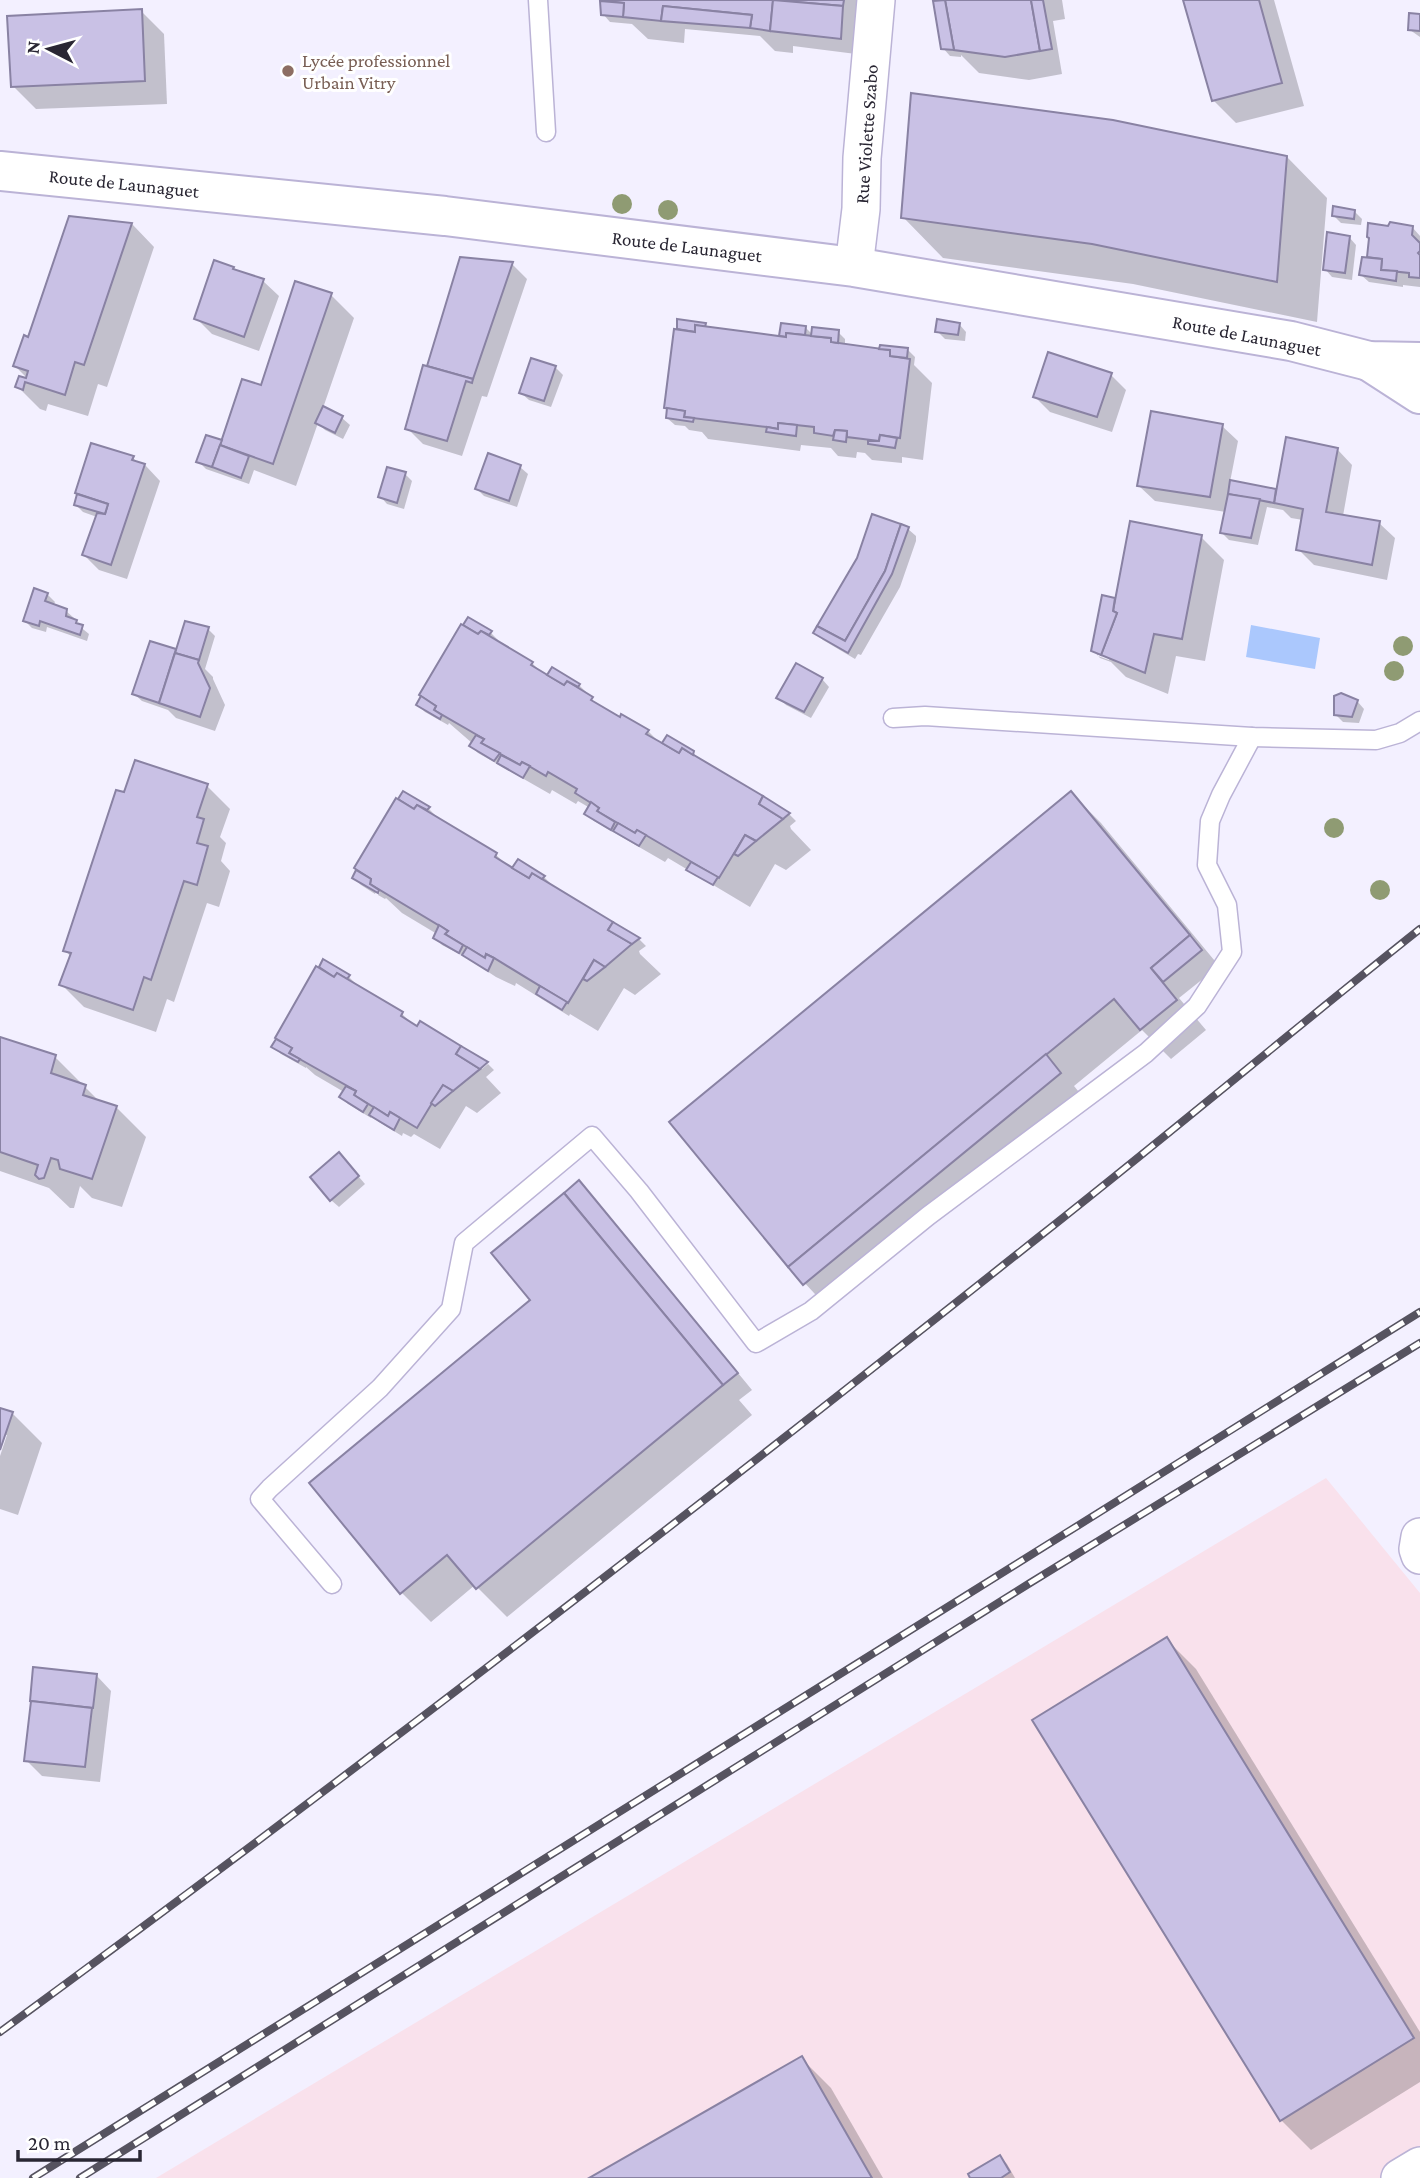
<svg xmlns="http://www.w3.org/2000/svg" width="1420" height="2178" font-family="'Crimson Pro',serif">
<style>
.industrial{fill:#f9e1ec}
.water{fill:#abc8fd}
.shadow{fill:#0003;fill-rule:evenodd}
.building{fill:#c9c1e5;stroke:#8982a3;stroke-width:2}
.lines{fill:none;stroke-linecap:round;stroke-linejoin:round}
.lane-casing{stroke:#bbb3d6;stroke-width:21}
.street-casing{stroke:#bbb3d6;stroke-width:40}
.secondary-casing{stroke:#bbb3d6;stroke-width:42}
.lane{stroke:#fff;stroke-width:18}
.street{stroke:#fff;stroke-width:37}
.secondary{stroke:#fff;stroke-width:38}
.rail-casing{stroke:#565360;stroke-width:8}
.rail{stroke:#fff;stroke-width:5;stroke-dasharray:16;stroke-linecap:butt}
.tree{fill:#8f9b73}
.education-dot{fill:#8d6e63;stroke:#fff;stroke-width:2.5}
.labels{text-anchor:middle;stroke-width:6;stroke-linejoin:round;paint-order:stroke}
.education-label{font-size:19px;fill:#785e54;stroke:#fff;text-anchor:start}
.street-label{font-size:19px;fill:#292633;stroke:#fff}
</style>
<rect width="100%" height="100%" fill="#f3f0ff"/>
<path class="industrial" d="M1326 1478 1420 1593V2178H156Z"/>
<path class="water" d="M1251 625 1320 638 1315 669 1246 657Z"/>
<g class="shadow">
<path d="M601 0H868L856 54 793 46V53L775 51 760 36 685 29 684 43 648 39 632 24 610 22 603 14Z"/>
<path d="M949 0H1062L1065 19 1053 21 1062 74 1029 80 979 73 961 55V57L950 56 943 48Z"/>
<path d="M1185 0H1274L1304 106 1236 123 1213 100Z"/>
<path d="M141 11 164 34 167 104 36 109 13 86Z"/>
<path d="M1420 16V37L1410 30Z"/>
<path d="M1287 157 1327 198 1317 322 1133 284 943 258 903 217Z"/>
<path d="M1354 211 1362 219 1361 225 1341 223 1334 216Z"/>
<path d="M70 218 132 224 154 247 107 387 98 384 88 416 48 404 46 411 40 409 17 386 20 378 31 382 15 366 29 340Z"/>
<path d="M1412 227 1420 236V287L1403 285V287L1369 282 1361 275 1371 259 1369 257 1390 228Z"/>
<path d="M1349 237 1356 245 1352 280 1332 277 1325 269Z"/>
<path d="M461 258 512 264 527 279 487 397 482 396 462 456 423 444 407 428 429 368Z"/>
<path d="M233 268 237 272 263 281 279 296 259 351 212 334 196 318Z"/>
<path d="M331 295 354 318 323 408 342 418 350 425 343 439 325 430 318 423 296 486 254 470 249 484 206 469 198 461 223 443Z"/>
<path d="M705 324 709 329 780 338 782 325 806 328 813 335 838 332 845 339V346L885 351 908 350 915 357 914 365 932 383 923 460 902 457V463L872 460 865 453 857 452 856 458 838 456 831 448 801 445 800 451 708 439 702 432 689 430 685 426 675 425 667 418 668 410 666 408 682 332 679 329Z"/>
<path d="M959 324 966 332 965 341 945 339 937 331Z"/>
<path d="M532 360 556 368 563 375 551 407 529 400 521 393Z"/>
<path d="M1111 375 1126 390 1112 432 1050 412 1035 397Z"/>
<path d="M1222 426 1238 441 1230 482 1278 491 1337 449 1352 465 1343 516 1379 523 1395 538 1387 580 1314 565 1298 549 1303 520 1291 518 1283 510 1267 507 1258 545 1229 540 1222 533 1226 512 1155 501 1139 486Z"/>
<path d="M489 456 520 467 528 474 517 507 484 496 477 489Z"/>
<path d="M133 458 139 464 145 465 160 481 127 579 99 570 84 555 97 517 83 512 76 505 79 494Z"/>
<path d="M405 474 412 481 404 509 387 504 380 496Z"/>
<path d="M873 517 908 529 916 536V541L900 587 861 655 858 654 855 659 823 640 815 633 858 559Z"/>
<path d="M1201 537 1224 560 1205 661 1176 656 1168 694 1126 677 1111 662 1100 658 1093 650 1103 597 1117 600ZM1098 652 1110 657 1109 660 1098 656Z"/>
<path d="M47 594 55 602 53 606 66 611 74 618 73 621 89 634 87 641 47 627 46 632 32 628 25 621Z"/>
<path d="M468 619 491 633 498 640 497 642 532 663 544 675H550L579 685 586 692 585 694 602 709 621 720 622 717 648 731 663 746 693 753 700 761 789 814 796 821 790 826 791 829 811 850 786 870 775 864 750 907 668 858 665 862 594 821 586 814 590 808 578 801 576 804 552 790 550 794 478 753 471 746 472 743 449 723 448 725 425 712 418 705Z"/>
<path d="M208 629 215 636 205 669 213 677V679L225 705 215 731 176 718 168 710 142 701 134 694 151 643 177 651Z"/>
<path d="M822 679 829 687 811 718 786 705 778 697Z"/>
<path d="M1357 701 1364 709 1359 723 1343 722 1335 714Z"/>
<path d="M207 786 230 809 220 837 226 843 221 861 230 871 219 907 207 903 174 1002 167 999 156 1032 84 1007 61 984 71 957 65 950 125 794Z"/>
<path d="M1071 793 1101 823 1219 966 1179 998 1206 1030 1171 1059 1142 1030 1074 1086 1083 1097 827 1307 789 1266Z"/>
<path d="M404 794 429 809 436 816 435 817 496 855 513 870 518 862 544 877 551 884 550 886 639 939 646 946 639 951 640 954 661 974 635 995 624 988 598 1031 570 1014 569 1016 516 983 515 986 496 977 467 958 442 945 435 937 437 934 402 913 386 898 385 899 378 895 380 892 377 889 375 894 361 885 354 878 406 805 401 799Z"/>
<path d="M321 967 349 977 356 984 355 985 402 1014 418 1029 482 1069 488 1064 494 1070 486 1077 501 1093 477 1113 466 1106 440 1149 414 1134 411 1137 403 1133 402 1136 379 1122 372 1116 371 1118 348 1104 341 1097 344 1092 315 1075 306 1067V1068L281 1054 274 1047 327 973Z"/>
<path d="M0 1038 55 1057 100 1102 116 1107 146 1137 122 1207 92 1198 80 1186 74 1208H70L49 1188 0 1171Z"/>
<path d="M346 1162 365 1184 339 1207 331 1200Z"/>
<path d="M579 1183 594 1198 752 1390 739 1400 752 1415 507 1617 475 1585 431 1622 401 1592 532 1300Z"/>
<path d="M0 1409 12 1413 42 1443 18 1515 0 1509V1456L7 1435H3L0 1445Z"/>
<path d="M1166 1639 1196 1669 1420 2032V2082L1311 2150 1281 2120Z"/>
<path d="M35 1669 96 1675 111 1691 100 1782 42 1776 26 1760Z"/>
<path d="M801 2058 831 2088 883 2178H593Z"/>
<path d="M1000 2157 1007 2164 1015 2178H972Z"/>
</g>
<g class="building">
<path d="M773 0 770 31 750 28 752 15 663 6 661 21 623 17 624 3 600 0H844L843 6Z"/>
<path d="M773 0 843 6 841 39 770 31Z"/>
<path d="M945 0H1031L1040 51 1005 57 954 50Z"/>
<path d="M945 0 954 50 941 49 933 1Z"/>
<path d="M1031 0H1043L1052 49 1040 51Z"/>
<path d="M1183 0H1259L1282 83 1212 101Z"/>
<path d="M600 1 624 3 623 17 601 15Z"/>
<path d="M663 6 752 15 750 28 661 21Z"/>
<path d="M142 9 145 81 11 87 7 16Z"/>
<path d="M1409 13 1420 14V31L1408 30Z"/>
<path d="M911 93 1113 120 1287 156 1277 282 1092 244 901 218Z"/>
<path d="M1333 206 1355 210 1354 219 1332 216Z"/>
<path d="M69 216 132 223 84 365 75 362 65 395 25 382 23 390 15 387 19 376 26 378 28 371 13 366 24 335 28 337Z"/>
<path d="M1390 222 1413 226 1412 235 1420 243V251L1418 253 1420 255V278L1409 277V273L1381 270 1382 259 1367 257 1369 238 1367 237 1368 223 1388 226Z"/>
<path d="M1327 232 1350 236 1345 273 1323 270Z"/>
<path d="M460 257 513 262 473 379 427 366Z"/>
<path d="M1362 257 1382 259 1381 270 1397 271 1396 281 1359 275Z"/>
<path d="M214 260 234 267 233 269 264 279 244 337 194 319Z"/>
<path d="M295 281 332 293 273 464 220 445 242 379 261 385Z"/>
<path d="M677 319 706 323 705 327 695 325V332L677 329Z"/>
<path d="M937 319 960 323 958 335 935 332Z"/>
<path d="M781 323 806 326 805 335 786 333V337L779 336Z"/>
<path d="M695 325 786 337V333L831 338V342L890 350V356L910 359 900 438 880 435 879 441 847 437V431L835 430 833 436 814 433V427L778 423V429L767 427 684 417 685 411 664 408 674 329 695 332Z"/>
<path d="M812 327 839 330 838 343 831 342V338L811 336Z"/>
<path d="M880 345 908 348 907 358 890 356V350L879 349Z"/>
<path d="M1048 352 1112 373 1097 417 1033 397Z"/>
<path d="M531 358 556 366 544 401 519 393Z"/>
<path d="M423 365 473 379 472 383 466 381 447 441 405 429Z"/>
<path d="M323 406 343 416 335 433 315 423Z"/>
<path d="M667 408 685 411 684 417 694 418 693 422 666 418Z"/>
<path d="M1151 411 1223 424 1210 497 1137 486Z"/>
<path d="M778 423 797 425 796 436 766 432 767 427 778 429Z"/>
<path d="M835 430 847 431 846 442 833 440Z"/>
<path d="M206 435 222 440 212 467 196 462Z"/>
<path d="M880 435 897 438 895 448 868 444V441H879Z"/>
<path d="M1286 437 1338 448 1326 512 1380 521 1372 565 1296 550 1303 509 1274 503Z"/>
<path d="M91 443 134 456 132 460 145 464 111 565 82 555 97 513 105 514 108 504 75 493Z"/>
<path d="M220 445 249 456 241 478 212 467Z"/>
<path d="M488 453 521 465 509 501 475 489Z"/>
<path d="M387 467 406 472 397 503 378 497Z"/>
<path d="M1230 480 1276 489 1274 503 1228 494Z"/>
<path d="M77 494 108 504 105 514 74 505Z"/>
<path d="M1228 494 1260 499 1251 538 1220 533Z"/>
<path d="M872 514 901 524 885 571 845 641 817 626 857 558Z"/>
<path d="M1130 521 1202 535 1182 639 1154 634 1145 673 1101 655 1117 613 1113 611Z"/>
<path d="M901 524 909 527 892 574 848 653 813 633 817 626 845 641 885 571Z"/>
<path d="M34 588 48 593 45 601 67 609 66 616 77 620 76 623 83 625 80 635 40 621 39 626 23 621Z"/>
<path d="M1102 595 1115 598 1113 611 1117 613 1101 655 1091 651Z"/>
<path d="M468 617 492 631 489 635 481 631 478 634 463 625Z"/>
<path d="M185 621 209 627 199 660 175 653Z"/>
<path d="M461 624 478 634 481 631 533 662 531 665 564 685 567 681 593 697 591 700 620 717 621 714 649 730 646 734 662 743 679 753 682 748 763 796 759 804 783 819 756 841 745 835 719 878 637 830 635 833 597 811 599 808 575 793 577 789 548 772 546 776 522 762 520 765 481 743 484 739 434 710 436 706 419 695Z"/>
<path d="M150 641 176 649 159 703 132 694Z"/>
<path d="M175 653 199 660 198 663 210 688 200 717 159 703Z"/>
<path d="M796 663 823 678 804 712 776 698Z"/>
<path d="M552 667 580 684 578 687 567 681 564 685 547 675Z"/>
<path d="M1341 693 1358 700 1352 717 1334 715V696Z"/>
<path d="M421 696 436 706 434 710 442 715 440 719 416 705Z"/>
<path d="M476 735 484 739 481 743 500 753 494 761 469 746Z"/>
<path d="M667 735 694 751 693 755 682 748 679 753 662 743Z"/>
<path d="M501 755 520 765 522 762 530 766 523 778 497 763Z"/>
<path d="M135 760 208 784 197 817 204 819 197 843 208 846 197 885 184 881 151 980 144 977 133 1010 59 985 71 953 63 951 116 790 124 792Z"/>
<path d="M403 791 430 807 427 810 417 805 414 809 398 799Z"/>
<path d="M1071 791 1190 935 1151 968 1177 1000 1140 1030 1114 999 788 1267 669 1122Z"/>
<path d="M763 796 790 813 783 819 759 804Z"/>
<path d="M396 798 414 809 417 805 497 853 495 857 529 878 532 873 613 922 608 930 632 944 605 967 594 960 568 1003 494 958 486 954 485 958 445 934 448 931 370 884 371 879 354 868Z"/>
<path d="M591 802 599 808 597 811 615 822 611 830 584 814Z"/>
<path d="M618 823 635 833 637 830 646 835 639 846 613 831Z"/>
<path d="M745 835 756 841 738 856 734 854Z"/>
<path d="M518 859 545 876 542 879 532 873 529 878 512 868Z"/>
<path d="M691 862 718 877 713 885 686 870Z"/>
<path d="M356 870 371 879 370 884 379 890 378 893 352 878Z"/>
<path d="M613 922 640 938 632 944 608 930Z"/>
<path d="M439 925 448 931 445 934 463 945 459 953 433 938Z"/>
<path d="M1190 935 1202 950 1163 982 1151 968Z"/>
<path d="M467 947 485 958 486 954 494 958 488 971 462 955Z"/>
<path d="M323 959 350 975 347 979 337 973 334 977 319 967Z"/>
<path d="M594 960 605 967 587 981 583 979Z"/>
<path d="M316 966 334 977 337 973 403 1012 401 1016 417 1026 420 1021 461 1046 456 1054 480 1069 453 1091 443 1085 417 1128 390 1112 388 1116 354 1095 356 1091 289 1053 292 1048 275 1038Z"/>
<path d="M540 986 567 1002 562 1010 536 994Z"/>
<path d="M0 1037 56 1055 51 1073 86 1085 83 1095 117 1106 92 1179 60 1169 58 1160 51 1158 44 1178 39 1179 35 1175 38 1165 0 1152Z"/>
<path d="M276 1039 292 1048 289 1053 300 1059 298 1062 271 1047Z"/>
<path d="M461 1046 488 1062 480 1069 456 1054Z"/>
<path d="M1046 1054 1061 1073 803 1285 788 1267Z"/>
<path d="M443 1085 453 1091 435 1106 431 1103Z"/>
<path d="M346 1086 356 1091 354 1095 368 1104 363 1112 339 1097Z"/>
<path d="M374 1107 388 1116 390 1112 400 1118 394 1130 369 1115Z"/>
<path d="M339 1152 359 1176 330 1201 310 1177Z"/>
<path d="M579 1180 738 1373 723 1385 564 1193Z"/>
<path d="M564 1193 723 1385 476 1589 447 1555 400 1594 309 1483 530 1300 491 1253Z"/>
<path d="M0 1408 13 1412 0 1450Z"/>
<path d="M1167 1637 1414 2038 1280 2121 1032 1720Z"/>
<path d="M33 1667 97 1674 93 1708 30 1701Z"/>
<path d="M31 1701 92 1708 85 1767 24 1761Z"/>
<path d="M802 2056 872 2178H589Z"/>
<path d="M1000 2155 1010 2172 1001 2178H970L968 2174Z"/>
</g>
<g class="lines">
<g class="lane-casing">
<g id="lane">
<path d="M538 0 546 132"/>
<path d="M893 718 925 716 1252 737 1376 740 1400 733 1420 721"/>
<path d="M332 1584 260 1499 270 1488 380 1388 451 1309 464 1243 592 1136 639 1191 756 1343 811 1311 928 1216 1146 1053 1197 1006 1232 952 1227 905 1207 865 1210 821 1221 795 1252 737"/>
</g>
</g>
<g class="street-casing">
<g id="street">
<path d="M854 267 861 209 862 158 876 0"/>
<path d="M1420 1537 1418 1549 1420 1555"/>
<path d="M1400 2178 1420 2166"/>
</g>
</g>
<g class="secondary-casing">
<g id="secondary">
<path d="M0 171 445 216 854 267 1291 341 1369 361 1420 362"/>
<path d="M1369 361 1420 394"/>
</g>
</g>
<use href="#lane" class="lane"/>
<use href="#street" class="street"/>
<use href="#secondary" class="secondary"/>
<g class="rail-casing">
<g id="rail">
<path d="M0 2032C352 1774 699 1507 1040 1236 1168 1135 1293 1030 1420 929"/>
<path d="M33 2178 1420 1312"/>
<path d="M80 2178 1030 1583 1420 1343"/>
</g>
</g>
<use href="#rail" class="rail"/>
</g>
<g class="tree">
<circle cx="622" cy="204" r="10"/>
<circle cx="668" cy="210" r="10"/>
<circle cx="1403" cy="646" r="10"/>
<circle cx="1394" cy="671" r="10"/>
<circle cx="1334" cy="828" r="10"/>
<circle cx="1380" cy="890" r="10"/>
</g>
<circle class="education-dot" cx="288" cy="71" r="7"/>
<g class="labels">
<g class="education-label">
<text x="302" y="67">Lycée professionnel<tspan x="302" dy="22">Urbain Vitry</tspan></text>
</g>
<g class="street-label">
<text transform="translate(866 134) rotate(-86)" y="7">Rue Violette Szabo</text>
<text transform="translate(124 183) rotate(6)" y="7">Route de Launaguet</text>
<text transform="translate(687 246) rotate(7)" y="7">Route de Launaguet</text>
<text transform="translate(1247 335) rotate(11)" y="7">Route de Launaguet</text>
</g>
</g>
<g transform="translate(49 49) rotate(276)" stroke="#ffffff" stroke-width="5" paint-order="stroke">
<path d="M0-5L12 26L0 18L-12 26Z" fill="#292633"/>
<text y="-10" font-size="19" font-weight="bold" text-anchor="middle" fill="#292633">N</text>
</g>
<path d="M18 2150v10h122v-10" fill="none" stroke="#292633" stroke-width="3.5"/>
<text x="28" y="2150" font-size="21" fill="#292633" stroke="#ffffff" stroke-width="5" paint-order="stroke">20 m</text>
</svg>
